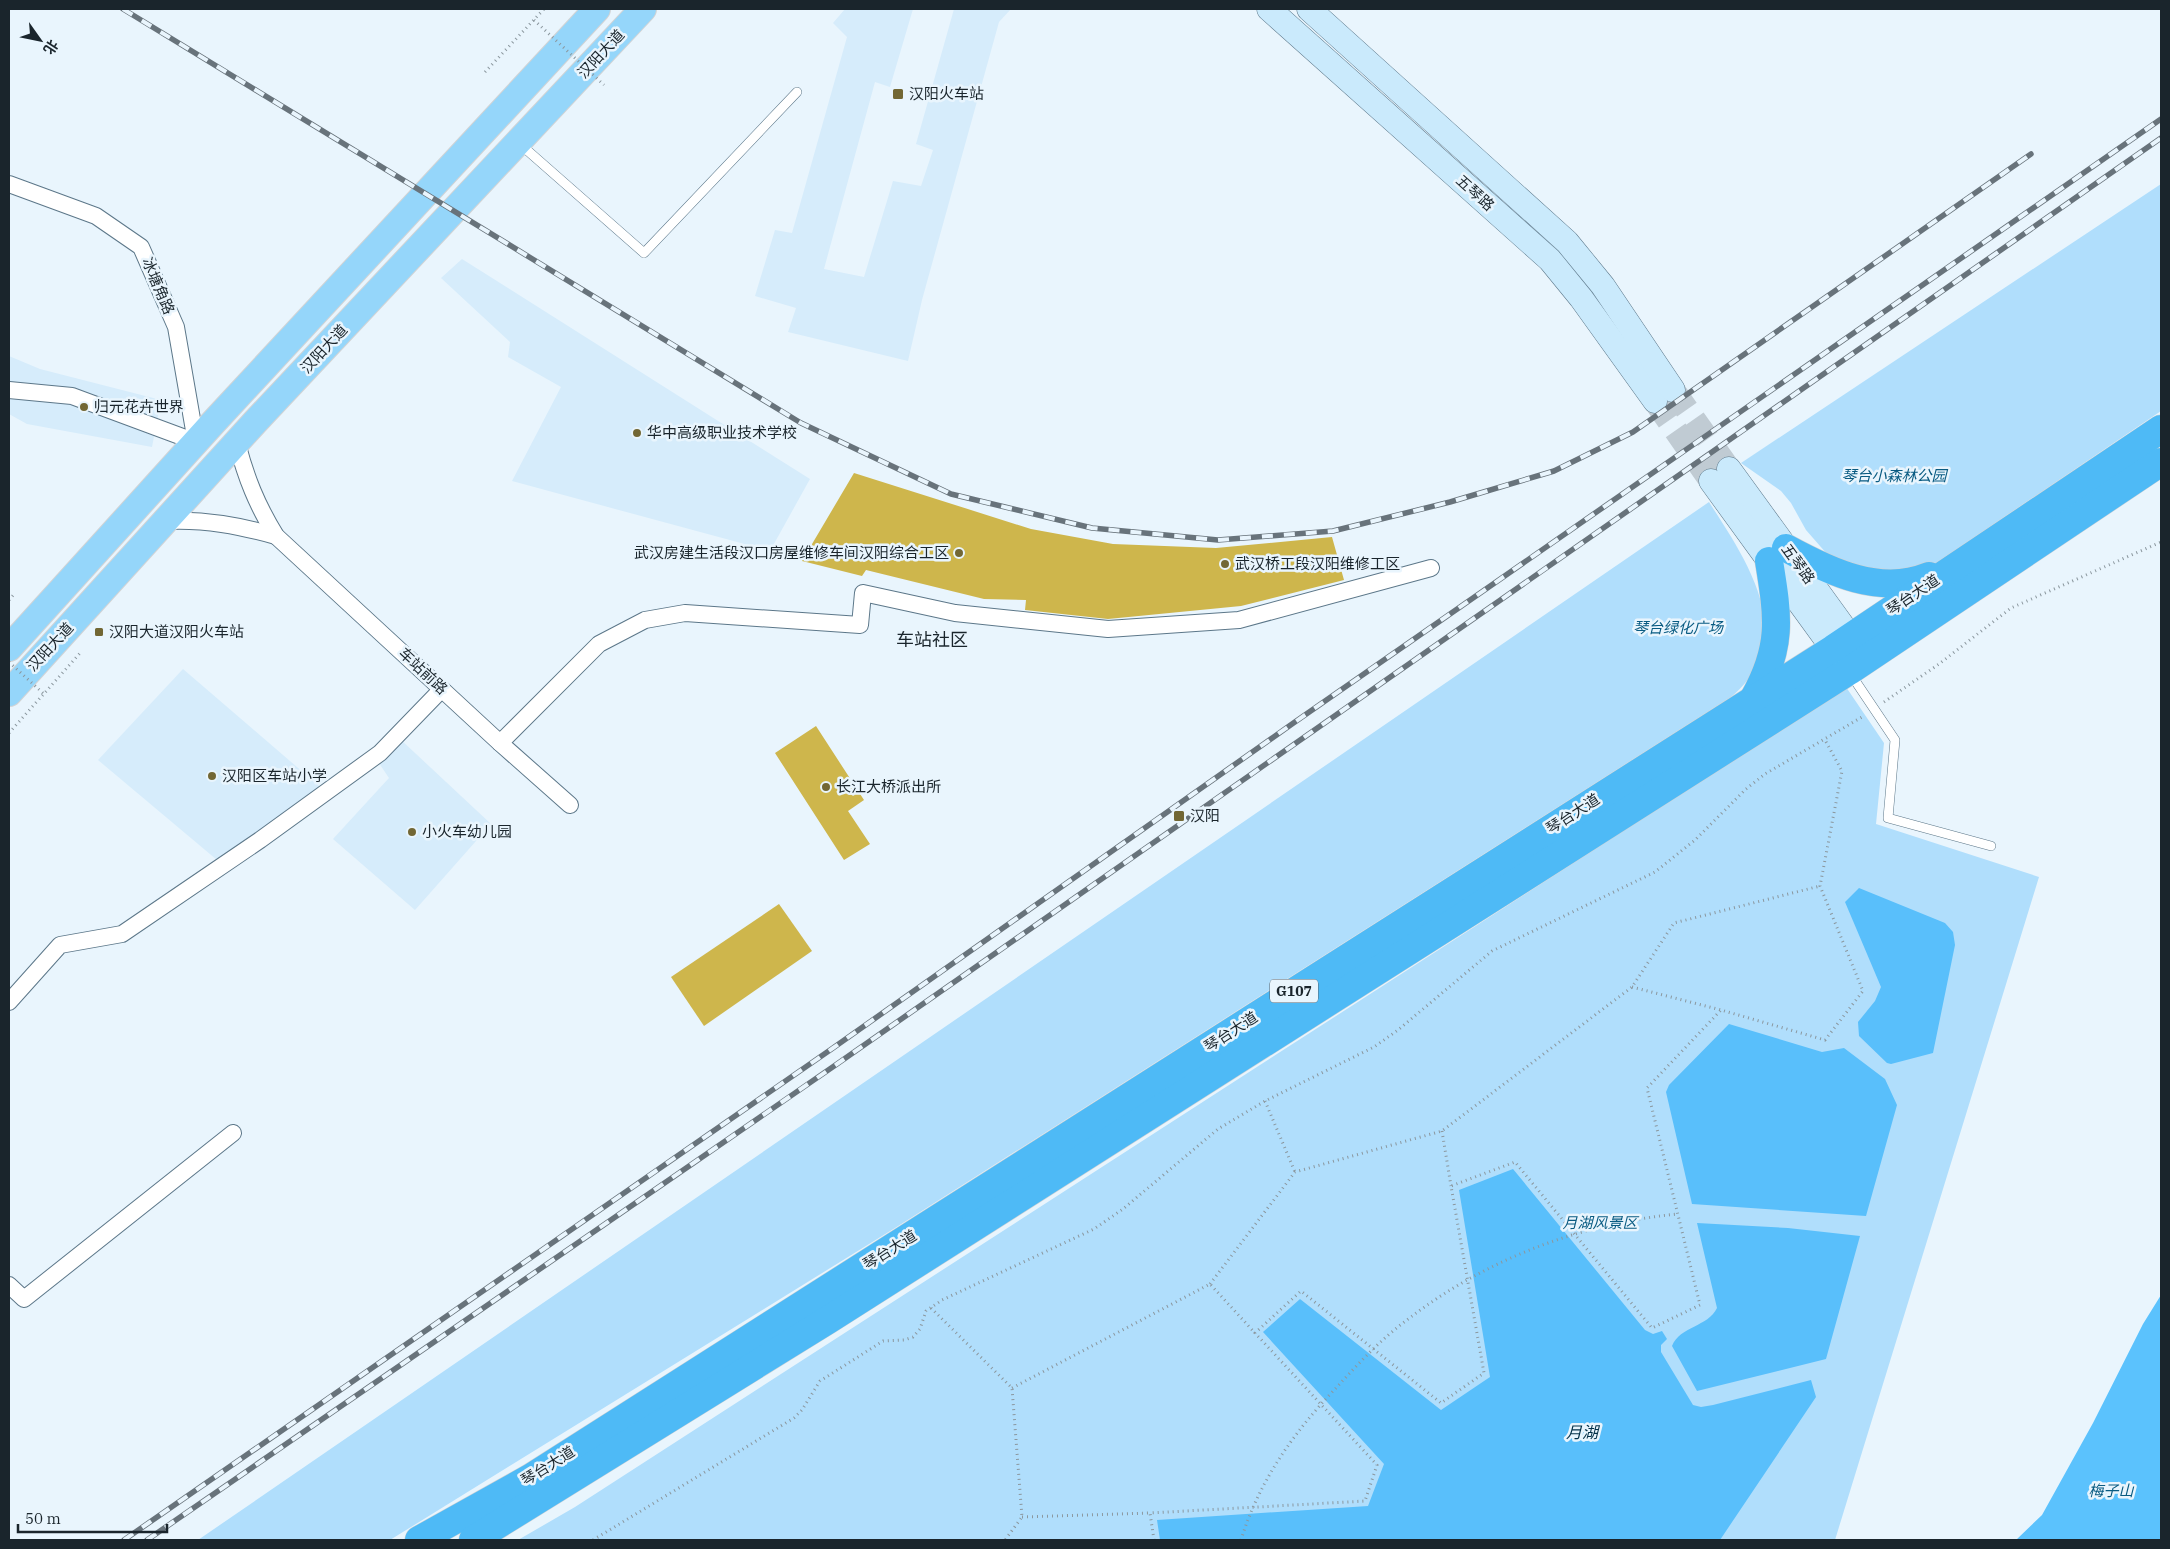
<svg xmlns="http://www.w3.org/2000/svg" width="2170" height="1549" font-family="'IBM Plex Serif','Noto Sans SC',serif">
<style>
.built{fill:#d6ecfb}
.green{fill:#b0defc}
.forest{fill:#5bc2fd}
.water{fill:#59bffb}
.building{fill:#ceb64c}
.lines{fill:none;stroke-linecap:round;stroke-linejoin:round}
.secondary-tunnel{stroke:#c0cbd3;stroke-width:24;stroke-dasharray:24 12;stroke-linecap:butt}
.lane-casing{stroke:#5c7789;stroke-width:10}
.street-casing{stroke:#5c7789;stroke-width:18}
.secondary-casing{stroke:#5c7789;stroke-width:25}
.primary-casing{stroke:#d1d3d5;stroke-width:28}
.highway-casing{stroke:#d1d3d5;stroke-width:29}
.path{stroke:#8b979e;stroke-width:3;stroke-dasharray:1 4;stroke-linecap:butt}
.lane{stroke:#fff;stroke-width:9}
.street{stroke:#fff;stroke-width:16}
.secondary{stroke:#caeafc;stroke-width:24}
.primary{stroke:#95d6fa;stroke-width:26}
.highway{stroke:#4ebaf6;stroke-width:28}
.rail-casing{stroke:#68737b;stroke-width:5.5}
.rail{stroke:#e9f5fd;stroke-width:4;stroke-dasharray:11;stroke-linecap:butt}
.path-bridge{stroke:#8b979e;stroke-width:3;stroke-dasharray:1 4;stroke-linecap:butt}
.poi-dot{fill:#726734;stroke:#e9f5fd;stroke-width:2}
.labels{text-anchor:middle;stroke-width:5;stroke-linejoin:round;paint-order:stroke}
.shield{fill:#e9f5fd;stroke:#58636b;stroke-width:1}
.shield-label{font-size:14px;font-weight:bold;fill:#1a252c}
.street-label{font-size:15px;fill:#1a252c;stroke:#e9f5fd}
.poi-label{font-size:15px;fill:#1a252c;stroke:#e9f5fd;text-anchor:start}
.park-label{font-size:15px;font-style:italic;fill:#095b82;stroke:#e9f5fd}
.water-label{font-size:16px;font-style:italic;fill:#002e46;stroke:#e9f5fd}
.quarter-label{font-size:18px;fill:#1a252c;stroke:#e9f5fd}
</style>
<rect width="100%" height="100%" fill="#e9f5fd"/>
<g class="built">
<path d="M845 9H913L890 87 875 82 824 269 864 277 893 181 921 186 933 150 916 144 954 9H1011L999 22 922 300 908 361 788 332 796 308 755 296 775 230 792 233 847 37 833 23Z"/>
<path d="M462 259 810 479 770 551 512 481 561 387 508 357 510 342 441 278Z"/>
<path d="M9 356 40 369 161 400 152 447 27 424 9 414Z"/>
<path d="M183 669 326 792 223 865 98 760Z"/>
<path d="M400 739 491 824 415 910 333 839 389 778 379 763Z"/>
</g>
<g class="green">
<path d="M2161 184V411L1933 565 1874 574 1827 554 1806 530 1791 503 1781 491 1741 463Z"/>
<path d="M1709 502C1747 561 1801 639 1731 697L895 1228 390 1540H198Z"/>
<path d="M1846 687 1884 743 1876 824 2039 877 1835 1540H518L575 1507Z"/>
</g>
<path class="forest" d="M2161 1295V1540H2016L2042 1515 2093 1423 2143 1324Z"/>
<g class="water">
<path d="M1859 888 1945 923 1953 932 1955 945 1933 1053 1891 1064 1887 1063 1859 1036 1858 1022 1875 1001 1881 987 1845 902Z"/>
<path d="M1729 1024 1822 1052 1844 1048 1885 1079 1897 1105 1866 1216 1692 1204 1666 1092 1669 1085Z"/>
<path d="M1513 1169 1645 1330 1653 1334 1662 1331 1667 1339 1661 1345V1352L1693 1405 1701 1407 1713 1405 1811 1380 1816 1397 1720 1540H1160L1157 1520 1368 1506 1384 1464 1263 1332 1300 1299 1441 1410 1490 1377 1459 1190Z"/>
<path d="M1697 1223 1788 1228 1860 1236 1826 1359 1697 1391 1672 1346C1680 1326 1708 1327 1717 1308Z"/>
</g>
<g class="building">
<path d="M854 473 1031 529 1113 544 1216 548 1332 537 1344 580 1241 606 1108 619 1025 610 1026 600 984 599 866 570 862 576 802 561Z"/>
<path d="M816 726 864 800 848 811 870 844 844 860 775 753Z"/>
<path d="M779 904 812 951 704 1026 671 977Z"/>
</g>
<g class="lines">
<g class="secondary-tunnel">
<path d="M1673 390 1729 469"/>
<path d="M1655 401 1711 481"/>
</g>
<g class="lane-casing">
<g id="lane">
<path d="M520 144 644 253 797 92"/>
<path d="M1850 673 1895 740 1888 818 1991 846"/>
</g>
</g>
<g class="street-casing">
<g id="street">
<path d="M9 184 96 216 141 247 176 327 196 442 72 396 9 390"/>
<path d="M237 443C246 478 257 505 276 536L500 743 570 805"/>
<path d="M166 521C205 519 240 526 276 536"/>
<path d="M500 743 599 644 645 620 685 613 860 625 863 593 955 613 1108 629 1239 620 1431 568"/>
<path d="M9 1002 60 945 122 934 260 840 380 753 442 689"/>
<path d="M9 1285 24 1299 233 1133"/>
</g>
</g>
<g class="secondary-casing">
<g id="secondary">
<path d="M1269 9 1550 260 1581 298 1655 401"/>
<path d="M1309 9 1567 242 1603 286 1673 390"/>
<path d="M1729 469 1861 651"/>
<path d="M1711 481 1844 664"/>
</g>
</g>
<g class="primary-casing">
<g id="primary">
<path d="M9 648 211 425 597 9"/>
<path d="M9 693 256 421 643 9"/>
</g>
</g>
<g class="highway-casing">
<g id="highway">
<path d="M1786 548C1830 572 1880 596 1929 576"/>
<path d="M1754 698C1783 646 1778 617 1769 561"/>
<path d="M419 1540 530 1478 1833 649 2161 429"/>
<path d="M473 1540 828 1320 1849 671 2161 462"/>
</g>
</g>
<g class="path">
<path d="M485 72 544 9"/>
<path d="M9 600 15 593"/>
<path d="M1884 702 1939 664 2011 608 2161 542"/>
<path d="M9 733 81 652"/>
<path d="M1632 987 1721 1010"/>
<path d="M1265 1101 1295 1172"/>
<path d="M1442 1131 1451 1186"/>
<path d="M1210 1284 1295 1172 1442 1131 1632 987 1674 923 1820 886"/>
<path d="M931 1308 1012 1388 1022 1517 1005 1540"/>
<path d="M1012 1388 1210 1284 1255 1333"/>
<path d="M1022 1517 1150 1513"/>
<path d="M593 1540 794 1418 802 1410 820 1381 883 1341 904 1340 913 1337 920 1329 926 1311 942 1300 1094 1229 1123 1209 1218 1129 1265 1101 1374 1047 1398 1030 1492 951 1655 872 1695 840 1746 789 1765 774 1862 717"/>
<path d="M1154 1540 1150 1513 1365 1501 1377 1465 1255 1333 1301 1291 1441 1403 1484 1373 1451 1186 1515 1162 1652 1328 1700 1305 1647 1088 1721 1010 1825 1040 1863 991 1820 886 1842 771 1825 740"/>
<path d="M1241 1540C1259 1481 1294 1432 1336 1388 1358 1364 1381 1339 1407 1320 1484 1260 1581 1223 1678 1214"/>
</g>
<use href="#lane" class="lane"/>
<use href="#street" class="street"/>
<use href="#secondary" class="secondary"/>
<use href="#primary" class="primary"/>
<use href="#highway" class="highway"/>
<g class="rail-casing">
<g id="rail">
<path d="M123 9 801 423 951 494 1092 528 1218 540 1333 531 1450 502 1554 471 1633 432 2031 154"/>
<path d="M124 1540 833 1048 1292 724 2161 119"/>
<path d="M147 1540 837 1064 2161 138"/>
</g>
</g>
<use href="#rail" class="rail"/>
<g class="path-bridge">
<path d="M534 20 604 85"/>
<path d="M9 662 44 694"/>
</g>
</g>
<g class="poi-dot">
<rect x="892" y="88" width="12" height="12" rx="2.5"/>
<circle cx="84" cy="407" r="5"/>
<circle cx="637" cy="433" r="5"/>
<circle cx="959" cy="553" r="5"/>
<circle cx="1225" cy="564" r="5"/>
<rect x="94" y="627" width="10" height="10" rx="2.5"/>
<circle cx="212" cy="776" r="5"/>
<circle cx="826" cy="787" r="5"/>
<rect x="1173" y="810" width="12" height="12" rx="2.5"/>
<circle cx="412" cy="832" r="5"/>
</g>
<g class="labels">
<rect class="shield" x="1270" y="979.5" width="48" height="23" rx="4"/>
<g class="shield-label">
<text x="1294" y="996">G107</text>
</g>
<g class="street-label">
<text transform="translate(601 54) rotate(-47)" y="5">汉阳大道</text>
<text transform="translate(1475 193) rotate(42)" y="5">五琴路</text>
<text transform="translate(158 286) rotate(67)" y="5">冰塘角路</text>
<text transform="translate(324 349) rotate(-47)" y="5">汉阳大道</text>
<text transform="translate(1798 564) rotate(54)" y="5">五琴路</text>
<text transform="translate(1913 595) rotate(-34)" y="5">琴台大道</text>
<text transform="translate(50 647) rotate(-47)" y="5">汉阳大道</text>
<text transform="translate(423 671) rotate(43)" y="5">车站前路</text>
<text transform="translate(1573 814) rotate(-33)" y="5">琴台大道</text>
<text transform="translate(1231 1032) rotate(-33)" y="5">琴台大道</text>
<text transform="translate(890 1250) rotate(-32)" y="5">琴台大道</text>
<text transform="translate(548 1466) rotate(-32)" y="5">琴台大道</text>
</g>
<g class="poi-label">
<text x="909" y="99">汉阳火车站</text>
<text x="94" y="412">归元花卉世界</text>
<text x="647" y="438">华中高级职业技术学校</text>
<text x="949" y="558" text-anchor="end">武汉房建生活段汉口房屋维修车间汉阳综合工区</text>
<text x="1235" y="569">武汉桥工段汉阳维修工区</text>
<text x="109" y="637">汉阳大道汉阳火车站</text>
<text x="222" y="781">汉阳区车站小学</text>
<text x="836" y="792">长江大桥派出所</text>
<text x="1190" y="821">汉阳</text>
<text x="422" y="837">小火车幼儿园</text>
</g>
<g class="park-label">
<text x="1894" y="481">琴台小森林公园</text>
<text x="1678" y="633">琴台绿化广场</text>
<text x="1600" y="1228">月湖风景区</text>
<text x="2111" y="1496">梅子山</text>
</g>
<g class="water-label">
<text x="1582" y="1438">月湖</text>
</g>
<g class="quarter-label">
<text x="932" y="646">车站社区</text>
</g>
</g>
<rect width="2170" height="1549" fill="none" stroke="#1a252c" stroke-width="20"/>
<g transform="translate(40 40) rotate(123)" stroke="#e9f5fd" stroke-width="4" paint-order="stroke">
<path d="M0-4L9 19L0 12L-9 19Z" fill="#1a252c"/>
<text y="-8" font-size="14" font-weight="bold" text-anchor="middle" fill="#1a252c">北</text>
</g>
<path d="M18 1524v8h149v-8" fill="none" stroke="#1a252c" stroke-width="2.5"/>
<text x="25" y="1524" font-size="15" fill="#1a252c" stroke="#e9f5fd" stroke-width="4" paint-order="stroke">50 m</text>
</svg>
